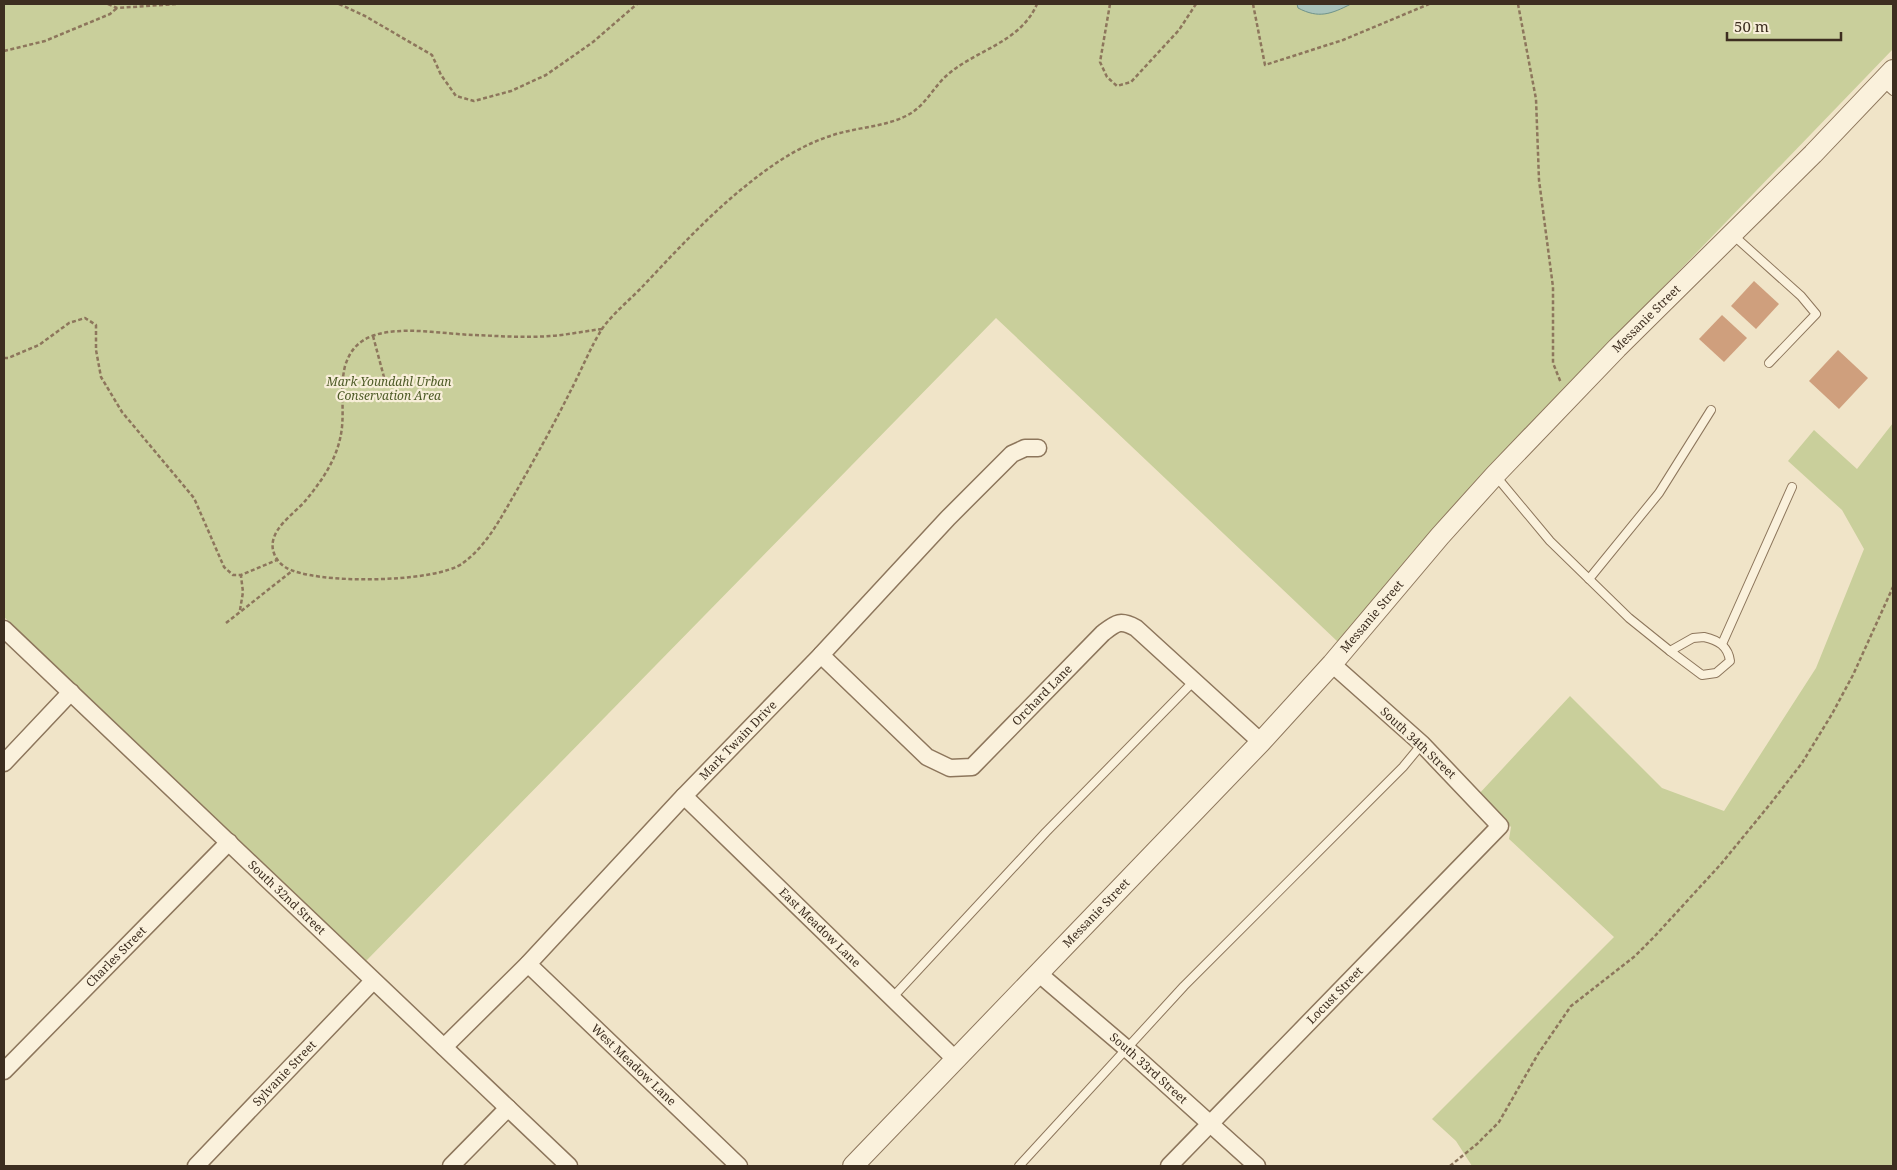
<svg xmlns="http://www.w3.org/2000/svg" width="1897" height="1170" font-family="'Noto Serif',serif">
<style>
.green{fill:#c9cf9b}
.water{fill:#a9c4bc;stroke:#6f938a}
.building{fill:#cf9f7d}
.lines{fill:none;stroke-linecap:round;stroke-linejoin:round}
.service-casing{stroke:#8d765c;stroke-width:10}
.minor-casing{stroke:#8d765c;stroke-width:19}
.tertiary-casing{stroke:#8d765c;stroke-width:22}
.path{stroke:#8d765c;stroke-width:2.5;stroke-dasharray:4 2.5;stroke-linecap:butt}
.service{stroke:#faf1dc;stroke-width:8}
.minor{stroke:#faf1dc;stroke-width:16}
.tertiary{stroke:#faf1dc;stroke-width:20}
.labels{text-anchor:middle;stroke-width:4.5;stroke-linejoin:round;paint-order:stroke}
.street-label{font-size:12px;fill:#3d2e20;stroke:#f7eed8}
.park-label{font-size:12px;font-style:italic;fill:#4d5a26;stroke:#f7eed8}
</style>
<rect width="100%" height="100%" fill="#f0e4c8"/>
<g class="green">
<path d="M4 4H1893V49L1482 475 1338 642 996 318 365 962 4 617Z"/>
<path d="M1893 423V1166H1472L1456 1141 1432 1119 1614 937 1509 839 1511 827 1478 795 1570 696 1662 788 1724 811 1816 668 1864 549 1842 510 1788 461 1814 430 1857 469Z"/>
</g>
<path class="water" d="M1297 4H1351C1331 14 1319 19 1298 8Z"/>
<g class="building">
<path d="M1754 281 1779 304 1756 329 1731 306Z"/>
<path d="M1722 315 1747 338 1724 362 1699 339Z"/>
<path d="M1838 350 1868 378 1839 409 1809 381Z"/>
</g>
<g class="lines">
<g class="service-casing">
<g id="service">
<path d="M1882 81 1893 91"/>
<path d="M1733 235 1801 296 1816 314 1769 363"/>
<path d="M1495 475 1550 541 1629 618 1670 651"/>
<path d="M1589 579 1659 493 1711 410"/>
<path d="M1704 637C1718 640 1728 646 1730 661L1716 673 1702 675 1670 651 1693 638Z"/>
<path d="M1722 644 1792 487"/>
<path d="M892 998 1046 832 1193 682"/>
<path d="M1019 1166 1184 986 1403 767 1422 744"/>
</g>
</g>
<g class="minor-casing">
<g id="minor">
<path id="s1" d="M4 629 569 1166"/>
<path id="s2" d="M821 655 927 757 950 768 972 767 1103 633C1116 623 1120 619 1136 628L1261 742"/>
<path d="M4 763 71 692"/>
<path id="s3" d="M684 796 955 1059"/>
<path id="s4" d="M528 964 739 1166"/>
<path id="s5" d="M1038 973 1126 1048 1257 1166"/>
<path id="s6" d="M444 1047 528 964 684 796 821 655 948 518 1012 454 1025 448H1038"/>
<path id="s7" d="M4 1071 229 842"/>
<path id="s8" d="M196 1166 373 981"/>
<path d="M451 1166 508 1108"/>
<path id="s9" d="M1169 1166 1500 826 1422 744 1332 664"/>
</g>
</g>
<g class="tertiary-casing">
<g id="tertiary">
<path id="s10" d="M853 1166 1261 742 1332 664 1440 536 1495 475 1617 348 1813 154 1893 70"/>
</g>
</g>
<g class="path">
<path d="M108 4 117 8 176 4"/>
<path d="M339 4 365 16 432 55 441 75 456 96 474 101 511 91 546 75 593 42 637 4"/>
<path d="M1110 4 1100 62 1107 77 1117 86 1131 82 1179 30 1196 4"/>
<path d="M1253 4 1265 65 1343 40 1429 4"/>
<path d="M1518 4 1536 99 1539 180 1553 287V363L1561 383"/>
<path d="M4 51 45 41 110 14 117 8"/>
<path d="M602 329C585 331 567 335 550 336 525 338 499 336 474 335 443 334 404 326 375 335 359 340 350 350 345 366 340 387 344 406 342 427 339 456 324 478 306 500 295 513 276 525 273 541 271 551 276 561 285 567 313 585 437 583 463 563 486 546 499 521 513 497 533 462 553 426 571 390 581 371 591 346 602 329 613 313 631 299 644 285 677 250 710 214 748 184 775 162 806 142 840 133 862 127 886 126 906 116 924 107 931 91 944 78 973 50 1020 44 1037 4"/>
<path d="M373 336 385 381"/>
<path d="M4 358H8L39 345 69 323 85 318 96 325V350L101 377 122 412 194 498 224 567 233 575H241L277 560"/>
<path d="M240 610 243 592 241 576"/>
<path d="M226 623 292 571"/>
<path d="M1450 1166 1477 1144 1499 1122 1538 1054 1571 1006 1635 956 1654 937 1721 864 1771 803 1802 763 1832 714 1853 675 1893 587"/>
</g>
<use href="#service" class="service"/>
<use href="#minor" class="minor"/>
<use href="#tertiary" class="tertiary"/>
</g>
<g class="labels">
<g class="street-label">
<text dy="4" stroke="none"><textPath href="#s10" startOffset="1161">Messanie Street</textPath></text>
<text dy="4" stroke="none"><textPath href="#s10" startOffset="756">Messanie Street</textPath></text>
<text dy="4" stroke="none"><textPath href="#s2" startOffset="295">Orchard Lane</textPath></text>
<text dy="4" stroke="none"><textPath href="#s6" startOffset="425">Mark Twain Drive</textPath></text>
<text transform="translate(1418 743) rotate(43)" y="4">South 34th Street</text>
<text dy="4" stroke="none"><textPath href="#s1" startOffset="390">South 32nd Street</textPath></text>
<text dy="4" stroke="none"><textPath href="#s10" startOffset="351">Messanie Street</textPath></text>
<text dy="4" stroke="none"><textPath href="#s3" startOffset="189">East Meadow Lane</textPath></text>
<text dy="4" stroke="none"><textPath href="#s7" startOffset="160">Charles Street</textPath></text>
<text dy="4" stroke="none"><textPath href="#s9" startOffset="238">Locust Street</textPath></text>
<text dy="4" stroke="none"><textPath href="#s4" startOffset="146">West Meadow Lane</textPath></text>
<text dy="4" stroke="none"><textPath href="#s5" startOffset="146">South 33rd Street</textPath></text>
<text dy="4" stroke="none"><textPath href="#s8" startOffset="128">Sylvanie Street</textPath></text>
</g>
<g class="park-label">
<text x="389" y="386">Mark Youndahl Urban<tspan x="389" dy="14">Conservation Area</tspan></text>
</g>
</g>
<rect width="1897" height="1170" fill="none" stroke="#3d2e20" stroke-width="10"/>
<path d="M1727 32v8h114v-8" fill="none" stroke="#3d2e20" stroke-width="2.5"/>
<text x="1734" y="32" font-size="15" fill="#3d2e20" stroke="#f7eed8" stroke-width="4" paint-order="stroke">50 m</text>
</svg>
